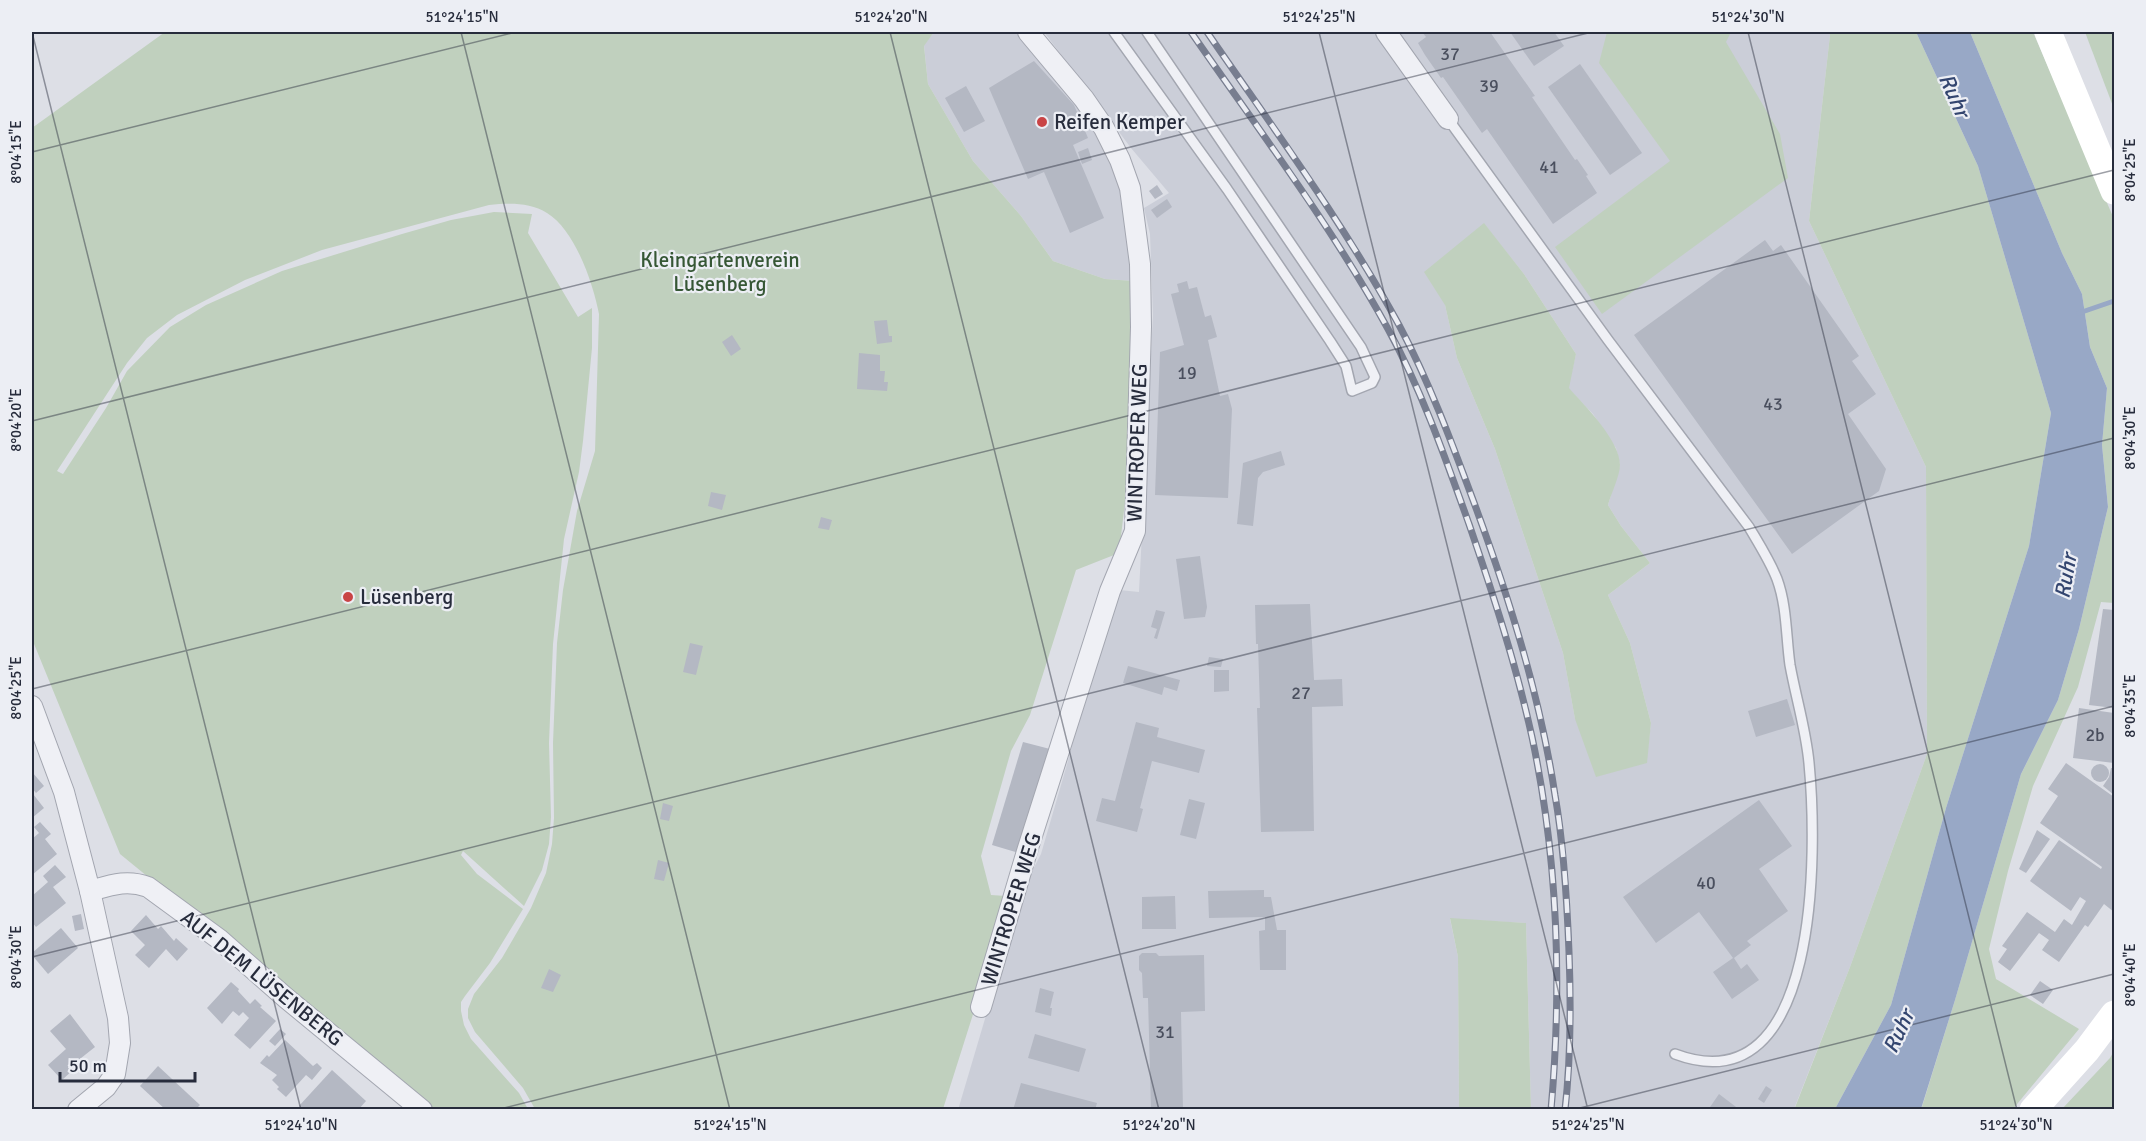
<svg xmlns="http://www.w3.org/2000/svg" width="2146" height="1141" font-family="Signika,sans-serif">
<style>
.built{fill:#cbced8;fill-rule:evenodd}
.green{fill:#c0d0be}
.water{fill:#98a8c6}
.lines{fill:none;stroke-linecap:round;stroke-linejoin:round}
.stream{stroke:#98a8c6;stroke-width:5}
.building{fill:#b4b8c3}
.service-casing{stroke:#a3a6b0;stroke-width:12}
.minor-casing{stroke:#a3a6b0;stroke-width:22}
.service{stroke:#eff0f5;stroke-width:9}
.minor{stroke:#eff0f5;stroke-width:20}
.secondary{stroke:#fff;stroke-width:27}
.rail-casing{stroke:#777d8f;stroke-width:7}
.rail{stroke:#eceef4;stroke-width:4.5;stroke-dasharray:14;stroke-linecap:butt}
.ticks{fill:none;stroke:#272c3c;stroke-width:1.5;stroke-opacity:0.45}
.poi-dot{fill:#c94446;stroke:#eceef4;stroke-width:2}
.labels{text-anchor:middle;stroke-width:4.5;stroke-linejoin:round;paint-order:stroke}
.number-label{font-size:18px;fill:#4a4f5e}
.poi-label{font-size:21px;fill:#272c3c;stroke:#eceef4;text-anchor:start}
.park-label{font-size:21px;fill:#365735;stroke:#eceef4}
.street-label{font-size:21px;fill:#272c3c;stroke:#eceef4}
.water-label{font-size:22px;font-style:italic;fill:#33456f;stroke:#eceef4}
.neatline{fill:none;stroke:#272c3c;stroke-width:2}
.ticks-label{font-size:15px;text-anchor:middle;fill:#272c3c}
</style>
<rect width="100%" height="100%" fill="#dddfe6"/>
<g class="built">
<path d="M934 32H1017L1088 112 1110 157 1124 198 1134 281 1105 279 1053 261 1021 216 973 161 928 84 924 45Z"/>
<path d="M1044 32H1828L1830 35 1809 221 1926 467 1927 754 1850 967 1794 1109H1531L1526 923 1450 919 1458 957 1459 1109 958 1110 1024 887 1041 854 1070 754 1090 672 1119 590 1139 592 1153 315 1150 234 1144 208 1169 193 1131 148ZM1484 224 1524 274 1576 354 1568 388 1593 414 1616 448 1620 465 1608 505 1621 526 1650 563 1608 595 1630 643 1651 723 1646 763 1575 719 1563 653 1495 449 1457 358 1445 305Z"/>
</g>
<g class="green">
<path d="M165 32H934L924 46 928 84 973 161 1021 216 1053 261 1105 279 1134 281 1133 434 1119 553 1076 570 1030 715 1011 751 981 856 991 895 1006 896 988 967 943 1109H535L523 1088 475 1032 468 1018V1009L474 994 502 958 531 908 546 873 552 844 554 818 553 743 557 643 563 590 577 511 595 451 599 314C593 283 575 230 547 213 530 202 508 203 489 205L322 250 245 280 177 315 147 338 127 363 57 471 63 474 106 408 127 371 170 327 206 305 282 271 402 234 451 220 494 212 532 214 528 233 578 317 592 308V348L583 441 579 472 564 539 553 644 549 743 551 817 549 844 542 870 524 906 463 851 461 855 477 874 523 909 490 963 465 996 461 1002V1011L464 1025 471 1039 519 1093 528 1109H432L120 854 32 639V128Z"/>
<path d="M1607 32H1731L1726 42 1780 134 1788 178 1602 314 1555 247 1670 161 1599 63Z"/>
<path d="M1828 32H1916L1978 166 2051 413 2029 546 1946 808 1891 1005 1835 1109 1794 1110 1850 967 1927 754 1926 467 1809 221 1830 35Z"/>
<path d="M1970 32H2033L2114 219V603L2101 602 2078 687 2033 786 2008 871 1989 949 1996 979 2079 1029 2013 1109 1921 1110 1955 1000 2021 774 2058 700 2079 629 2108 507 2102 445 2107 388 2090 347 2082 294 2062 253Z"/>
<path d="M2085 32H2114V109Z"/>
<path d="M1484 223 1524 274 1576 354 1569 388C1584 405 1620 440 1620 465 1620 475 1611 494 1608 505L1621 526 1650 563 1608 595 1630 643 1651 723 1647 763 1596 777 1575 719 1563 653 1495 449 1457 358 1445 305 1424 272Z"/>
<path d="M1450 918 1526 923 1531 1109H1459L1458 957Z"/>
<path d="M2114 1051V1109H2062L2110 1058Z"/>
</g>
<path class="water" d="M1916 32H1970L2062 253 2082 294 2090 347 2107 388 2102 445 2108 507 2079 629 2058 700 2021 774 1955 1000 1921 1109H1835L1891 1005 1946 808 2029 546 2051 413 1978 166Z"/>
<g class="lines">
<path class="stream" d="M2079 313 2114 301"/>
</g>
<g class="building">
<path d="M1422 32H1490L1535 96 1532 97 1575 160 1577 159 1588 175 1586 176 1597 193 1553 224 1487 129 1482 133 1443 77 1441 78 1425 55 1418 43 1426 37Z"/>
<path d="M1510 32H1554L1564 46 1534 66Z"/>
<path d="M1034 61 1074 105 1088 138 1073 145 1104 218 1070 233 1044 172 1028 179 989 88Z"/>
<path d="M1580 64 1642 153 1610 175 1548 87Z"/>
<path d="M966 86 985 121 964 132 945 98Z"/>
<path d="M1088 148 1092 160 1082 164 1078 152Z"/>
<path d="M1157 185 1163 194 1155 199 1149 191Z"/>
<path d="M1167 199 1172 207 1157 218 1151 210Z"/>
<path d="M1765 240 1773 251 1781 245 1859 356 1852 361 1876 394 1848 414 1886 469 1879 491 1792 554 1634 335Z"/>
<path d="M1187 281 1189 289 1197 287 1205 317 1211 315 1217 337 1208 340 1220 396 1228 394 1232 409 1228 498 1155 495 1160 352 1184 345 1171 294 1179 292 1177 284Z"/>
<path d="M887 320 889 336H892V342L877 344 874 321Z"/>
<path d="M732 335 741 349 731 356 722 342Z"/>
<path d="M859 353 880 355V371H885L884 382H888L887 391 857 389Z"/>
<path d="M1281 451 1285 465 1263 472 1258 478 1253 526 1237 524 1243 463Z"/>
<path d="M711 492 726 495 722 510 708 506Z"/>
<path d="M821 517 832 520 829 530 818 528Z"/>
<path d="M1200 556 1207 607 1205 617 1184 619 1176 559Z"/>
<path d="M1310 604 1314 680 1342 679 1343 706 1312 707 1314 831 1261 832 1257 708H1260L1258 644H1256L1255 605Z"/>
<path d="M2103 609 2114 610V708L2089 705Z"/>
<path d="M1156 610 1165 612 1157 639 1154 638 1157 629 1151 627Z"/>
<path d="M690 643 703 646 696 675 683 672Z"/>
<path d="M1209 657 1223 659 1221 667 1207 666Z"/>
<path d="M1128 666 1180 680 1177 691 1164 687 1162 695 1123 683Z"/>
<path d="M1214 670H1229V691L1214 692Z"/>
<path d="M1787 699 1795 725 1756 737 1748 711Z"/>
<path d="M2079 708 2114 713V763L2073 758Z"/>
<path d="M1136 722 1159 728 1157 737 1205 750 1199 773 1152 761 1140 808 1143 809 1137 832 1096 821 1102 798 1115 801Z"/>
<path d="M1023 742 1050 749 1019 853 992 845Z"/>
<path d="M2066 763 2114 797V912L2104 904 2088 927 2085 925 2059 962 2042 950 2049 940 2039 933 2010 971 1998 962 2007 949 2002 946 2027 912 2055 932 2064 919 2072 925 2086 901 2080 897 2071 911 2030 881 2059 840 2101 869 2102 867 2040 823 2058 796 2048 789Z"/>
<circle cx="2100" cy="773" r="9"/>
<path d="M2111 768H2114V795L2103 786 2109 777Z"/>
<path d="M32 772 44 786 36 793 32 788Z"/>
<path d="M33 794 44 808 32 818V795Z"/>
<path d="M1189 799 1205 803 1196 839 1180 835Z"/>
<path d="M1759 800 1792 846 1759 869 1788 911 1747 941 1751 945 1734 958 1741 969 1747 964 1759 980 1732 999 1713 972 1733 958 1699 912 1656 943 1623 897Z"/>
<path d="M663 803 673 806 669 821 660 819Z"/>
<path d="M40 822 51 834 45 839 57 854 32 875V839L39 833 34 827Z"/>
<path d="M2037 830 2050 839 2026 873 2019 869Z"/>
<path d="M658 860 669 863 664 881 654 879Z"/>
<path d="M55 865 66 877 53 887 66 903 36 927 32 922V896L48 882 43 876Z"/>
<path d="M1264 890V897H1271L1277 930H1286V970H1260L1259 931 1265 930V917L1209 918 1208 891Z"/>
<path d="M1175 896 1176 929H1142V897Z"/>
<path d="M81 914 84 929 75 931 72 916Z"/>
<path d="M146 915 158 929 161 926 174 941 176 938 188 949 177 961 166 949 149 968 135 955 145 945 131 931Z"/>
<path d="M61 928 78 948 48 974 32 955V953Z"/>
<path d="M1142 953H1156L1159 956 1204 955 1205 1011 1181 1012 1183 1110H1151L1148 998H1143L1142 973 1139 970V956Z"/>
<path d="M549 969 561 975 553 992 541 988Z"/>
<path d="M2040 981 2053 990 2043 1004 2030 995Z"/>
<path d="M231 982 239 989 238 991 250 1004 255 999 262 1006 260 1007 276 1021 250 1049 234 1035 249 1018 243 1012 239 1016 233 1011 222 1024 207 1008Z"/>
<path d="M1040 988 1054 992 1050 1008H1052L1051 1016 1035 1012Z"/>
<path d="M70 1014 95 1047 71 1066 74 1069 62 1080 48 1065 66 1049 50 1031Z"/>
<path d="M280 1029 286 1034 275 1046 269 1041Z"/>
<path d="M1035 1034 1086 1049 1079 1072 1028 1058Z"/>
<path d="M285 1040 313 1066 317 1063 322 1068 312 1080 306 1075 286 1097 277 1089 279 1087 272 1080 277 1075 260 1063 267 1055 269 1057Z"/>
<path d="M158 1066 200 1105 195 1110H166L140 1086Z"/>
<path d="M332 1070 366 1101 358 1110H302L299 1106Z"/>
<path d="M1021 1083 1097 1103 1095 1110H1013Z"/>
<path d="M1766 1086 1772 1090 1764 1103 1758 1099Z"/>
<path d="M1719 1094 1740 1110H1708Z"/>
</g>
<g class="lines">
<g class="service-casing">
<g id="service">
<path d="M1114 32 1227 189 1330 341 1346 366 1352 391 1372 383 1375 377 1361 347 1147 32"/>
<path d="M1448 119 1608 340 1749 527C1759 544 1770 561 1777 579 1787 606 1786 637 1790 665 1796 698 1806 730 1809 763 1817 847 1822 1109 1675 1054"/>
</g>
</g>
<g class="minor-casing">
<g id="minor">
<path d="M1386 32 1448 119"/>
<path d="M32 706 64 792 90 891 118 1018 120 1043 115 1074 106 1087 78 1110"/>
<path d="M90 891C111 885 127 879 148 887L219 939 286 998 422 1110"/>
<path d="M981 1007 1028 848 1110 591 1135 531 1141 327 1140 264 1130 188 1120 160 1104 128 1084 99 1028 32"/>
</g>
</g>
<use href="#service" class="service"/>
<use href="#minor" class="minor"/>
<g class="secondary">
<path d="M2048 32 2114 191"/>
<path d="M2033 1110 2087 1050 2114 1014"/>
</g>
<g class="rail-casing">
<g id="rail">
<path d="M1191 32C1258 129 1331 225 1388 329 1422 391 1445 457 1469 524 1493 594 1516 664 1532 737 1558 859 1562 986 1551 1110"/>
<path d="M1207 32C1273 128 1343 222 1399 325 1430 383 1453 446 1476 508 1510 601 1540 696 1555 795 1564 846 1567 900 1569 952 1571 1004 1571 1057 1565 1110"/>
</g>
</g>
<use href="#rail" class="rail"/>
</g>
<path class="ticks" d="M32 32 301 1110M461 32 730 1110M890 32 1159 1110M1319 32 1588 1110M1748 32 2017 1110M32 152 516 32M32 421 1592 32M32 689 2114 170M32 957 2114 438M496 1110 2114 706M1572 1110 2114 974"/>
<g class="poi-dot">
<circle cx="1042" cy="122" r="6"/>
<circle cx="348" cy="597" r="6"/>
</g>
<g class="labels">
<g class="number-label">
<text x="1450" y="60">37</text>
<text x="1489" y="92">39</text>
<text x="1549" y="173">41</text>
<text x="1187" y="379">19</text>
<text x="1773" y="410">43</text>
<text x="1301" y="699">27</text>
<text x="2095" y="741">2b</text>
<text x="1706" y="889">40</text>
<text x="1165" y="1038">31</text>
</g>
<g class="poi-label">
<text x="1054" y="129">Reifen Kemper</text>
<text x="360" y="604">Lüsenberg</text>
</g>
<g class="park-label">
<text x="720" y="267">Kleingartenverein<tspan x="720" dy="24">Lüsenberg</tspan></text>
</g>
<g class="street-label">
<text transform="translate(1137 443) rotate(-88)" y="7">WINTROPER WEG</text>
<text transform="translate(1011 909) rotate(-73)" y="7">WINTROPER WEG</text>
<text transform="translate(262 978) rotate(39)" y="7">AUF DEM LÜSENBERG</text>
</g>
<g class="water-label">
<text transform="translate(1955 95) rotate(66)" y="8">Ruhr</text>
<text transform="translate(2065 576) rotate(-80)" y="8">Ruhr</text>
<text transform="translate(1898 1031) rotate(-65)" y="8">Ruhr</text>
</g>
</g>
<rect width="2146" height="1141" fill="none" stroke="#eceef4" stroke-width="66"/>
<path d="M60 1072v9h135v-9" fill="none" stroke="#272c3c" stroke-width="3"/>
<text x="69" y="1072" font-size="18" fill="#272c3c" stroke="#eceef4" stroke-width="4.5" paint-order="stroke">50 m</text>
<rect x="33" y="33" width="2080" height="1075" class="neatline"/>
<g class="ticks-label">
<text x="462" y="22">51°24'15"N</text>
<text x="891" y="22">51°24'20"N</text>
<text x="1319" y="22">51°24'25"N</text>
<text x="1748" y="22">51°24'30"N</text>
<text transform="translate(16 152) rotate(-90)" y="5">8°04'15"E</text>
<text transform="translate(2130 170) rotate(-90)" y="5">8°04'25"E</text>
<text transform="translate(16 420) rotate(-90)" y="5">8°04'20"E</text>
<text transform="translate(2130 438) rotate(-90)" y="5">8°04'30"E</text>
<text transform="translate(16 688) rotate(-90)" y="5">8°04'25"E</text>
<text transform="translate(2130 706) rotate(-90)" y="5">8°04'35"E</text>
<text transform="translate(16 957) rotate(-90)" y="5">8°04'30"E</text>
<text transform="translate(2130 975) rotate(-90)" y="5">8°04'40"E</text>
<text x="301" y="1130">51°24'10"N</text>
<text x="730" y="1130">51°24'15"N</text>
<text x="1159" y="1130">51°24'20"N</text>
<text x="1588" y="1130">51°24'25"N</text>
<text x="2016" y="1130">51°24'30"N</text>
</g>
</svg>
